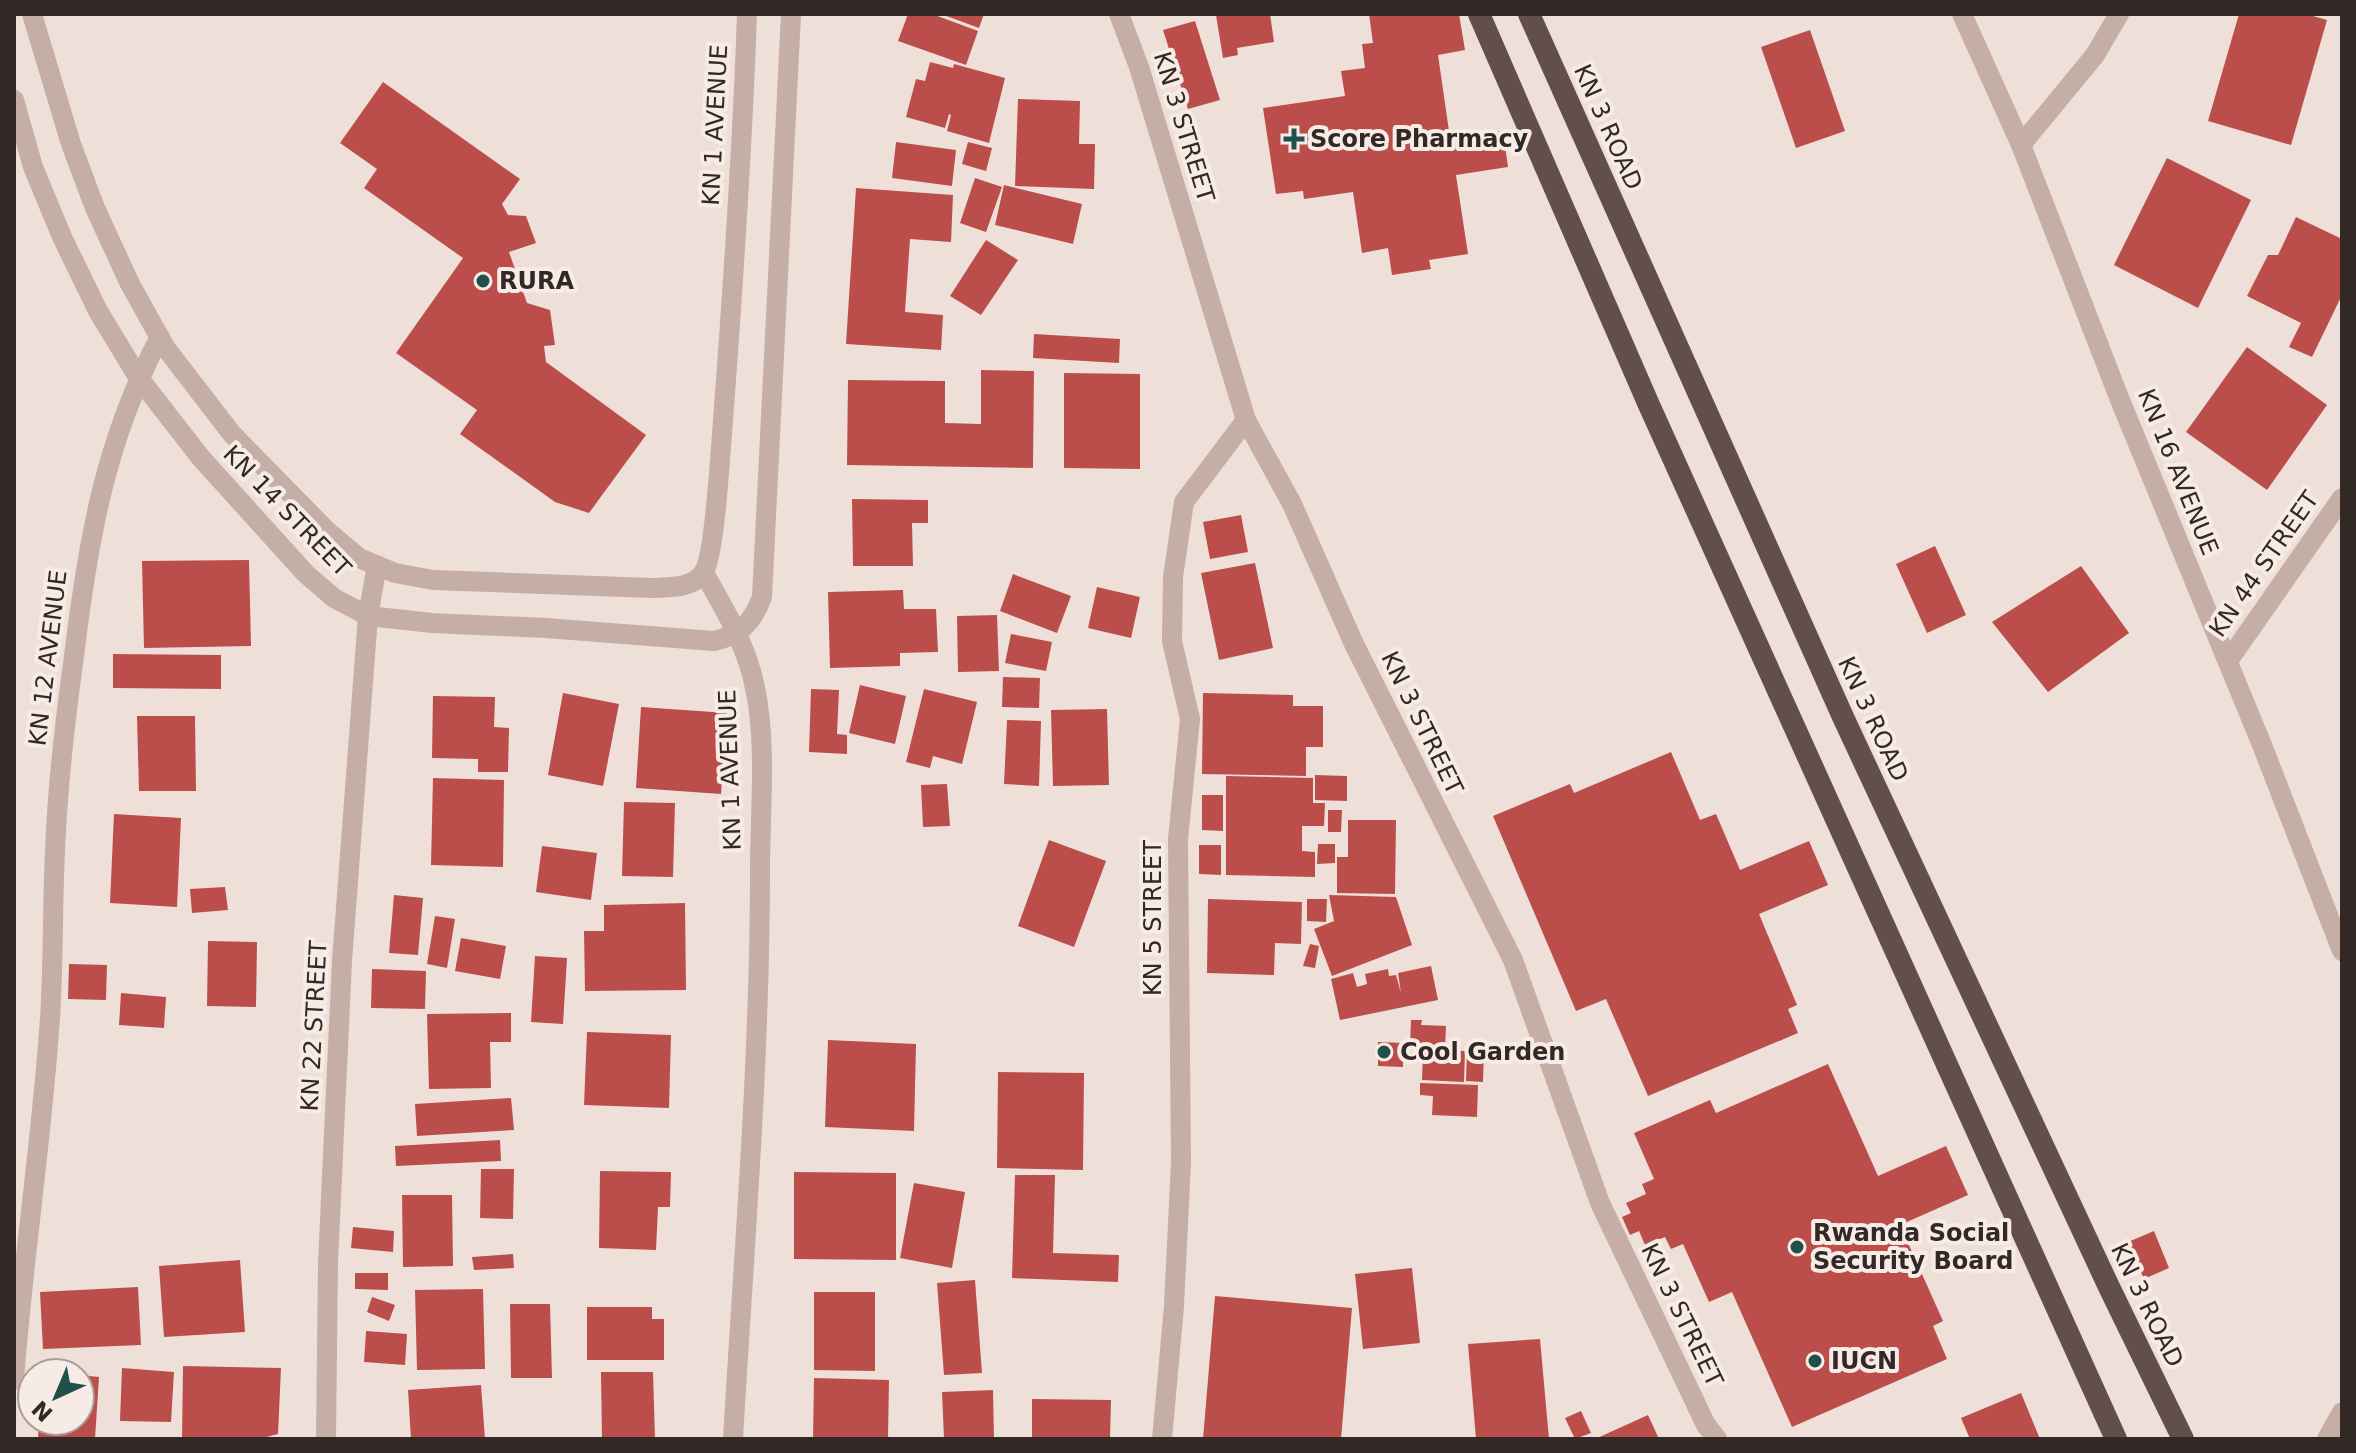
<svg xmlns="http://www.w3.org/2000/svg" width="2356" height="1453" font-family="'DejaVu Sans',sans-serif">
<style>
.building{fill:#bb4e4b}
.lines{fill:none;stroke-linecap:round;stroke-linejoin:round}
.minor{stroke:#c5aea6;stroke-width:20}
.tertiary{stroke:#c5aea6;stroke-width:20}
.trunk{stroke:#624e4c;stroke-width:22}
.poi-dot{fill:#205049;stroke:#f7ebe5;stroke-width:3}
.labels{text-anchor:middle;stroke-width:8;stroke-linejoin:round;paint-order:stroke}
.street-label{font-size:24px;fill:#322826;stroke:#f7ebe5}
.poi-label{font-size:24px;font-weight:bold;fill:#322826;stroke:#f7ebe5;text-anchor:start}
</style>
<rect width="100%" height="100%" fill="#eee0d9"/>
<g class="building">
<path d="M908 14H932L978 31 966 65 898 41Z"/>
<path d="M941 14H984L979 28Z"/>
<path d="M1270 14 1274 42 1237 48 1238 55 1223 58 1216 15Z"/>
<path d="M1369 14H1459L1465 50 1438 55 1450 138 1503 131 1508 167 1456 175 1468 254 1429 260 1431 269 1392 275 1388 248 1362 253 1353 192 1304 199 1303 191 1276 194 1263 108 1345 96 1341 71 1365 68 1362 44 1373 43Z"/>
<path d="M2239 14H2306L2327 20 2291 145 2208 121Z"/>
<path d="M1195 21 1220 100 1188 109 1163 30Z"/>
<path d="M1810 30 1845 131 1796 148 1761 47Z"/>
<path d="M930 62 953 68 954 64 1005 78 989 143 947 131 951 115 949 114 945 128 906 117 916 79 925 81Z"/>
<path d="M383 82 520 179 502 204 508 215 526 216 536 243 509 252 527 303 550 310 555 345 544 346 546 362 646 435 589 513 555 502 460 434 477 410 396 353 463 258 364 188 377 169 340 143Z"/>
<path d="M1018 99 1080 101 1079 144H1095L1094 189 1015 186Z"/>
<path d="M896 142 956 150 952 186 892 178Z"/>
<path d="M968 142 992 148 986 171 962 164Z"/>
<path d="M2167 158 2251 200 2198 308 2114 265Z"/>
<path d="M975 178 1002 187 986 232 960 223Z"/>
<path d="M1004 185 1082 204 1073 244 995 225Z"/>
<path d="M856 188 953 195 951 242 910 239 905 312 943 315 941 350 846 344Z"/>
<path d="M2296 217 2342 239V295L2312 357 2289 347 2301 323 2247 296 2268 255H2278Z"/>
<path d="M986 240 1018 260 981 315 950 296Z"/>
<path d="M1034 334 1120 339 1119 363 1033 358Z"/>
<path d="M2247 347 2327 405 2267 490 2186 432Z"/>
<path d="M981 370 1034 371 1033 468 847 465 848 380 945 381V423L981 424Z"/>
<path d="M1064 373 1140 374V469L1064 468Z"/>
<path d="M852 499 928 500V523H912L913 566H853Z"/>
<path d="M1241 515 1248 552 1210 559 1203 522Z"/>
<path d="M1935 546 1966 615 1927 633 1896 564Z"/>
<path d="M249 560 251 646 144 648 142 561Z"/>
<path d="M1255 563 1273 648 1219 660 1201 573Z"/>
<path d="M2081 566 2129 633 2048 692 1992 622Z"/>
<path d="M1013 574 1071 596 1057 633 1000 611Z"/>
<path d="M1097 587 1140 597 1131 638 1088 628Z"/>
<path d="M903 590 904 609H936L938 652 900 653V666L830 668 828 592Z"/>
<path d="M997 615 999 671 958 672 957 616Z"/>
<path d="M1011 634 1052 642 1046 671 1005 663Z"/>
<path d="M113 654 221 655V689L113 688Z"/>
<path d="M1003 677 1040 678 1039 708 1002 707Z"/>
<path d="M860 685 906 696 895 744 849 733Z"/>
<path d="M811 689 839 690 837 734 847 735V754L809 752Z"/>
<path d="M924 689 977 702 962 764 933 756 930 768 906 762Z"/>
<path d="M563 693 619 704 603 786 548 775Z"/>
<path d="M1203 693 1293 695V706H1323V747H1306V776L1202 774Z"/>
<path d="M433 696 495 697 494 727 509 728 508 772H478V759L432 758Z"/>
<path d="M641 707 727 713 721 794 636 788Z"/>
<path d="M1107 709 1109 785 1053 786 1051 710Z"/>
<path d="M137 716H195L196 791H139Z"/>
<path d="M1007 720 1041 721 1039 786 1004 784Z"/>
<path d="M1671 752 1700 820 1716 814 1740 870 1809 841 1828 885 1759 914 1797 1005 1788 1009 1798 1033 1648 1096 1606 999 1576 1011 1493 816 1570 784 1574 793Z"/>
<path d="M1315 775 1347 776V801L1315 800Z"/>
<path d="M1226 776 1313 778V803H1325L1324 826H1302V851L1315 852V877L1226 875Z"/>
<path d="M433 778 504 780 503 867 431 865Z"/>
<path d="M947 784 950 826 923 827 921 785Z"/>
<path d="M1202 795H1223V831L1202 830Z"/>
<path d="M624 802 675 803 673 877 622 876Z"/>
<path d="M1328 810H1342L1341 832H1328Z"/>
<path d="M114 814 181 818 177 907 110 903Z"/>
<path d="M1348 820H1396L1395 894 1337 893V857H1348Z"/>
<path d="M1049 840 1106 861 1074 947 1018 926Z"/>
<path d="M1318 844H1335V863L1317 864Z"/>
<path d="M1199 845H1221V875L1199 874Z"/>
<path d="M542 846 597 853 591 900 536 892Z"/>
<path d="M225 887 228 910 192 913 190 889Z"/>
<path d="M394 895 423 898 418 955 389 953Z"/>
<path d="M1329 895 1396 897 1412 945 1332 976 1314 929 1334 921Z"/>
<path d="M1208 899 1302 902 1301 944 1275 943 1274 975 1207 973Z"/>
<path d="M1307 899H1327L1326 922 1307 921Z"/>
<path d="M685 903 686 990 585 991 584 931H604V905Z"/>
<path d="M435 916 455 919 447 968 427 964Z"/>
<path d="M461 938 506 946 500 979 455 971Z"/>
<path d="M208 941 257 942 256 1007 207 1006Z"/>
<path d="M1310 944 1319 946 1315 968 1303 966Z"/>
<path d="M535 956 567 958 563 1024 531 1022Z"/>
<path d="M69 964 107 965 106 1000 68 999Z"/>
<path d="M1431 966 1438 1000 1340 1020 1331 979 1353 973 1357 987 1367 984 1365 974 1388 969 1389 976 1396 975 1401 993 1398 973Z"/>
<path d="M372 969 426 971 425 1009 371 1008Z"/>
<path d="M121 993 166 997 164 1028 119 1025Z"/>
<path d="M511 1013V1042H490L491 1088 429 1089 427 1014Z"/>
<path d="M1411 1020H1422L1421 1025 1446 1026 1445 1048 1410 1046Z"/>
<path d="M587 1032 671 1035 669 1108 584 1105Z"/>
<path d="M828 1040 916 1044 914 1131 825 1127Z"/>
<path d="M1378 1042 1403 1043V1067L1378 1066Z"/>
<path d="M1423 1049 1465 1051 1464 1082 1422 1080Z"/>
<path d="M1467 1049H1484L1483 1082 1466 1081Z"/>
<path d="M1828 1064 1878 1176 1946 1146 1968 1195 1900 1225 1943 1321 1933 1326 1947 1359 1792 1427 1732 1292 1709 1302 1683 1244 1671 1249 1665 1237 1645 1245 1639 1231 1630 1235 1622 1217 1631 1213 1626 1203 1646 1194 1642 1184 1654 1179 1634 1133 1710 1100 1716 1113Z"/>
<path d="M998 1072 1084 1073 1083 1170 997 1168Z"/>
<path d="M1420 1083 1478 1085 1477 1117 1432 1115 1433 1096 1420 1095Z"/>
<path d="M511 1098 514 1130 417 1136 415 1104Z"/>
<path d="M500 1140 501 1161 396 1166 395 1146Z"/>
<path d="M481 1169H514L513 1219 480 1218Z"/>
<path d="M600 1171 671 1172 670 1207H658L656 1250 599 1248Z"/>
<path d="M794 1172 896 1173V1260L794 1259Z"/>
<path d="M1015 1175H1055L1053 1253 1119 1255 1118 1282 1012 1278Z"/>
<path d="M914 1183 965 1192 952 1268 900 1258Z"/>
<path d="M402 1195H452L453 1266 403 1267Z"/>
<path d="M353 1227 394 1231 393 1252 351 1248Z"/>
<path d="M2154 1231 2169 1268 2144 1279 2128 1242Z"/>
<path d="M513 1254 514 1268 474 1270 472 1257Z"/>
<path d="M240 1260 245 1332 164 1337 159 1266Z"/>
<path d="M1412 1268 1420 1343 1363 1349 1355 1274Z"/>
<path d="M355 1273H388V1290L355 1289Z"/>
<path d="M975 1280 982 1373 944 1375 937 1283Z"/>
<path d="M138 1287 141 1345 43 1349 40 1292Z"/>
<path d="M483 1289 485 1369 417 1370 415 1290Z"/>
<path d="M814 1292H875V1371L814 1370Z"/>
<path d="M1215 1296 1352 1308 1341 1439H1203Z"/>
<path d="M372 1297 395 1305 389 1321 367 1312Z"/>
<path d="M510 1304H550L552 1378H511Z"/>
<path d="M587 1307H652V1319H664V1360H587Z"/>
<path d="M366 1331 407 1334 405 1365 364 1362Z"/>
<path d="M1540 1339 1549 1439H1476L1468 1344Z"/>
<path d="M183 1366 281 1368 278 1434 259 1439H182Z"/>
<path d="M122 1368 174 1372 171 1422 120 1421Z"/>
<path d="M601 1372H653L655 1439H602Z"/>
<path d="M80 1375 99 1377 95 1439H38L39 1421H80Z"/>
<path d="M814 1378 889 1380 888 1439H813Z"/>
<path d="M481 1385 485 1439H411L408 1390Z"/>
<path d="M993 1390 994 1439H944L942 1392Z"/>
<path d="M2021 1393 2040 1439H1970L1961 1418Z"/>
<path d="M1032 1399 1111 1400 1110 1438 1032 1439Z"/>
<path d="M1581 1411 1591 1433 1575 1439 1565 1418Z"/>
<path d="M1648 1415 1659 1439H1595Z"/>
</g>
<g class="lines">
<g class="minor">
<path d="M1119 14 1139 67 1246 420 1292 504 1354 644 1513 960 1600 1203 1706 1425 1717 1439"/>
<path d="M1962 14 2021 145 2120 400 2262 745 2342 951"/>
<path d="M2021 145 2095 55 2119 14"/>
<path d="M704 573C725 610 747 646 755 688 767 742 760 814 760 870 760 1059 744 1250 733 1439"/>
<path d="M368 616 377 565"/>
<path d="M2228 661 2342 498"/>
<path d="M14 1380C23 1259 42 1139 50 1018 54 956 52 893 56 831 59 772 66 714 74 656 88 541 105 440 160 337"/>
<path d="M1162 1439 1174 1306 1181 1162 1178 839 1190 719 1172 641 1173 577 1184 502 1246 420"/>
<path d="M2327 1439 2342 1412"/>
</g>
<g class="tertiary">
<path d="M32 14 71 144 95 208 130 284 165 347 232 434 327 531 359 558 395 573 433 580 652 588C669 587 692 589 703 573 714 559 719 470 721 447 732 303 742 158 747 14"/>
<path d="M14 100 33 167 62 237 98 311 138 377 201 458 306 574 334 598 368 616 432 623 546 628 714 641C740 635 753 622 762 597L791 14"/>
<path d="M326 1439 328 1262 342 961 368 616"/>
</g>
<g class="trunk">
<path d="M1479 14 1649 405 2116 1439"/>
<path d="M1529 14 1843 717 2109 1287 2183 1439"/>
</g>
</g>
<g class="poi-dot">
<path d="M1290 127h8v8h8v8h-8v8h-8v-8h-8v-8h8z"/>
<circle cx="483" cy="281" r="8"/>
<circle cx="1384" cy="1052" r="8"/>
<circle cx="1797" cy="1247" r="8"/>
<circle cx="1815" cy="1361" r="8"/>
</g>
<g class="labels">
<g class="street-label">
<text transform="translate(715 125) rotate(-87)" y="8">KN 1 AVENUE</text>
<text transform="translate(1184 127) rotate(73)" y="8">KN 3 STREET</text>
<text transform="translate(1608 127) rotate(66)" y="8">KN 3 ROAD</text>
<text transform="translate(2178 472) rotate(68)" y="8">KN 16 AVENUE</text>
<text transform="translate(287 511) rotate(46)" y="8">KN 14 STREET</text>
<text transform="translate(2264 564) rotate(-55)" y="8">KN 44 STREET</text>
<text transform="translate(48 658) rotate(-83)" y="8">KN 12 AVENUE</text>
<text transform="translate(1873 719) rotate(65)" y="8">KN 3 ROAD</text>
<text transform="translate(1422 723) rotate(64)" y="8">KN 3 STREET</text>
<text transform="translate(730 770) rotate(-92)" y="8">KN 1 AVENUE</text>
<text transform="translate(1153 918) rotate(-90)" y="8">KN 5 STREET</text>
<text transform="translate(314 1026) rotate(-87)" y="8">KN 22 STREET</text>
<text transform="translate(2147 1305) rotate(64)" y="8">KN 3 ROAD</text>
<text transform="translate(1682 1315) rotate(64)" y="8">KN 3 STREET</text>
</g>
<g class="poi-label">
<text x="1310" y="147">Score Pharmacy</text>
<text x="499" y="289">RURA</text>
<text x="1400" y="1060">Cool Garden</text>
<text x="1813" y="1241">Rwanda Social<tspan x="1813" dy="28">Security Board</tspan></text>
<text x="1831" y="1369">IUCN</text>
</g>
</g>
<rect width="2356" height="1453" fill="none" stroke="#322826" stroke-width="32"/>
<g transform="translate(56 1397) rotate(224)"><circle r="38" fill="#f7ebe5" stroke="#a89d99" stroke-width="2"/>
<path d="M0-6L14 30L0 20L-14 30Z" fill="#205049"/>
<text y="-12" font-size="22" font-weight="bold" text-anchor="middle" fill="#322826">N</text>
</g>
</svg>
